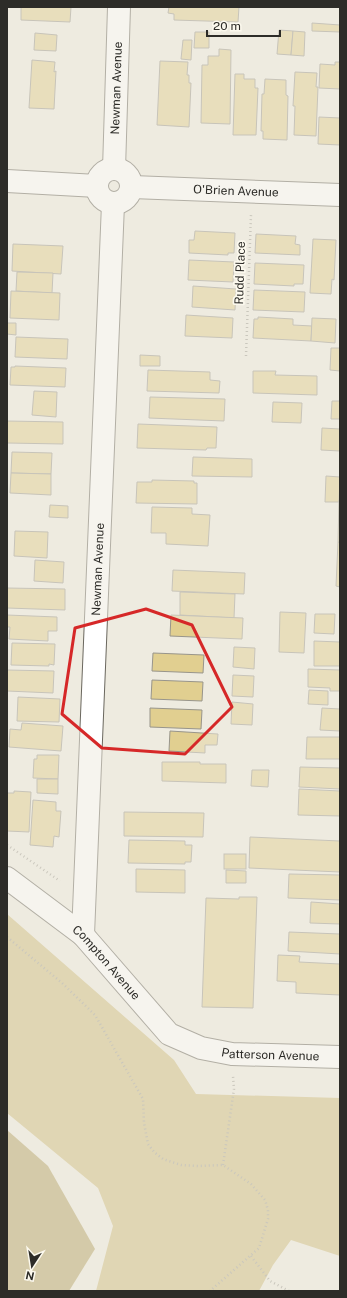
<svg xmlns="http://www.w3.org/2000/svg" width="347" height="1298" font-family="'Public Sans',sans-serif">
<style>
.forest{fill:#cebc7e}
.water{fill:#b4a366}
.building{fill:#e1cf90;stroke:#98958b}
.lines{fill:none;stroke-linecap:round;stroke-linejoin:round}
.minor-casing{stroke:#6a675e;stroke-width:24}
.path{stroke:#9e9c93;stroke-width:2.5;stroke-dasharray:1 3;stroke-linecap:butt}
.minor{stroke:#fff;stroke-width:22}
.marked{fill:none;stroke:#d62828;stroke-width:3;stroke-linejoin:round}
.labels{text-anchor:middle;stroke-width:3.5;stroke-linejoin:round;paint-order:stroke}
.street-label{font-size:12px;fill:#2d2c28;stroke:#fcf9ee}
</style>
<rect width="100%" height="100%" fill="#eeebe0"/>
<path class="forest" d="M7 914 174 1060 196 1094 340 1098V1256L291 1240 273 1265 259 1291H96L113 1226 98 1188 7 1113Z"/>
<path class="water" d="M7 1130 48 1166 95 1249 69 1291H7Z"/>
<g class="building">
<path d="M21 7H71L70 22 21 20Z"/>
<path d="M169 7H239L238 22 174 20V14L168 13Z"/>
<path d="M312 23 340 25V32L312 31Z"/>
<path d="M279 30 293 31 291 55 277 54Z"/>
<path d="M293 31 305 32 304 56 291 55Z"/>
<path d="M195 32H209V48H194Z"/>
<path d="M35 33 57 35 56 51 34 50Z"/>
<path d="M183 40H192L191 60 181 59Z"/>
<path d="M219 49 231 50 230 124 201 123 202 65H208V56H219Z"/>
<path d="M32 60 55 62 54 72 56 71 54 109 29 108Z"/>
<path d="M160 61 188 62 187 75H189V83H191L189 127 157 125Z"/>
<path d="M335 62H340V89L319 88 320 64 335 65Z"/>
<path d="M295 72 317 73 316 87H318L316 136 294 135 295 106H293Z"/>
<path d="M235 74H244V79H255V88H258L256 135H233Z"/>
<path d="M265 79 286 80V95L288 96 287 140 263 139V131H261L262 94H264Z"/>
<path d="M319 117 340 118V145L318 144Z"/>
<path d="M195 231 235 233 234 253H228V255L189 253V240H194Z"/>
<path d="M256 234 296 236 295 244 300 245V255L255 253Z"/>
<path d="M313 239 336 240 334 280 332 279 331 294 310 293Z"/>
<path d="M13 244 63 246 61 274 12 271Z"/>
<path d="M189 260 234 262 233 282 188 280Z"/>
<path d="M255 263 304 265 303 284H294V286L254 284Z"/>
<path d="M17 272 53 273 52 293 16 291Z"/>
<path d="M193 286 236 289 235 310 192 307Z"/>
<path d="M254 290 305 292 304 312 253 310Z"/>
<path d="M11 291 60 293 59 320 10 318Z"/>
<path d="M186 315 233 318 232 338 185 336Z"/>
<path d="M258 317 293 319V325L312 326 311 341 253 338 254 319H258Z"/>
<path d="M312 318 336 319 335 343 311 341Z"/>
<path d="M7 323H16V335L7 334Z"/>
<path d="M16 337 68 339 67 359 15 357Z"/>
<path d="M331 348H340V371L330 370Z"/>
<path d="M140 355 160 356V366H140Z"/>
<path d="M15 366 66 368 65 387 10 385 11 367H15Z"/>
<path d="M148 370 210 372V380L220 381 219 393 147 391Z"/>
<path d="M253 371H276L275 375 317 376V395L253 393Z"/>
<path d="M34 391 57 392 56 417 32 415Z"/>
<path d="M150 397 225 399 224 421 149 418Z"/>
<path d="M332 401H340V419H331Z"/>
<path d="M273 402 302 403 301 423 272 422Z"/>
<path d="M7 421 63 422V444L7 443Z"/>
<path d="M138 424 217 427 216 448H207L206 450 137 448Z"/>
<path d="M322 428 340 429V451L321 450Z"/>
<path d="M12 452 52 453 51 474 11 473Z"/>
<path d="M193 457 252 459V477L192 476Z"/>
<path d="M11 473 51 474V495L10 493Z"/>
<path d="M326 476 340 477 339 502H325Z"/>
<path d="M152 480 194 481V483H197V504L136 503 137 482H152Z"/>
<path d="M339 500H340V543L338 542Z"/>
<path d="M50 505 68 506V518L49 517Z"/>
<path d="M152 507 192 508V514L210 515 208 546 166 544V533H151Z"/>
<path d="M15 531 48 532 47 558 14 556Z"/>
<path d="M338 542 340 543V587L336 586Z"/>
<path d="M35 560 64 562 63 583 34 581Z"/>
<path d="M173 570 245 573 244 594 172 591Z"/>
<path d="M7 588 65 589V610L7 608Z"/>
<path d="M180 592 235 594 234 618 180 615Z"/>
<path d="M280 612 306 613 304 653 279 652Z"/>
<path d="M315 614H335L334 634 314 633Z"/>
<path d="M7 615 57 617V631H48V641L9 639 10 627H7Z"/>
<path d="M171 615 243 618 242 639 170 636Z"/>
<path d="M314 641 340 642V666H314Z"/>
<path d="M12 643 55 644 54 665 49 664V666L11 665Z"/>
<path d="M234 647 255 648 254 669 233 667Z"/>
<path d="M153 653 204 655 203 673 152 671Z"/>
<path d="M308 669 340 670V691H330V688L308 687Z"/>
<path d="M7 670 54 671 53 693 7 691Z"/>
<path d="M233 675 254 676 253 697 232 696Z"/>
<path d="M152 680 203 682 202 701 151 699Z"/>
<path d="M309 690 328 691V705L308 704Z"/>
<path d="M18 697 60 699 59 722 17 721Z"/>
<path d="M232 702 253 704 252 725 231 724Z"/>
<path d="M150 708 202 710 201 729 150 727Z"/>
<path d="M322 708 340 709V731L320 730Z"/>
<path d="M22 723 63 726 61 751 9 747 10 729 21 730Z"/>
<path d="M170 731 218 734 217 745H205V753L169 751Z"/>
<path d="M307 737H340V759H306Z"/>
<path d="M37 755H59L58 779 33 778 34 759H37Z"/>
<path d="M162 762H200V764H226V783L162 781Z"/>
<path d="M300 767 340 768V789L299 787Z"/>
<path d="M252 770H269L268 787 251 786Z"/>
<path d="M37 779H58V794L37 793Z"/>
<path d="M299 789 340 791V816L298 815Z"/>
<path d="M14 791 31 792 29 832 7 831V793H14Z"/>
<path d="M33 800 56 802V811H61L59 837 54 836 53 847 30 845Z"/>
<path d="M124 812 204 813 203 837 124 836Z"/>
<path d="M250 837 340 841V872L249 868Z"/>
<path d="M129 840 185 841V845H192L191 862H185V864L128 863Z"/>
<rect x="224" y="854" width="22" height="15"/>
<path d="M136 869 185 870V893L136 892Z"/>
<path d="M226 870 246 871V883H226Z"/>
<path d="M289 874 340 875V900L288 898Z"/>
<path d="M239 897H257L253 1008 202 1007 206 898 239 899Z"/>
<path d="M311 902 340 904V924L310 923Z"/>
<path d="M289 932 340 934V954L288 951Z"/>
<path d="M278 955 300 956 299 962 340 964V995L296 993V982L277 981Z"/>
</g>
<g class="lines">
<g class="minor-casing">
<g id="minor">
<circle cx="114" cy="186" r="17"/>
<path id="s1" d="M114 169 119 7"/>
<path d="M7 181 97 186"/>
<path id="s2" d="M132 187 340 195"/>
<path id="s3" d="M7 878 83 935 169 1034 201 1048 232 1054 340 1057"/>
<path id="s4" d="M83 935 113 204"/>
</g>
</g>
<g class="path">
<path d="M246 356 251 215"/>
<path d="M7 845 60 881"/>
<path d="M7 937 62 983 95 1015 143 1099 144 1123 148 1144 154 1152 163 1159 181 1165 198 1166 223 1165 251 1184 265 1200 268 1210V1219L259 1248 210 1291"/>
<path d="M223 1165 234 1089 233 1076"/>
<path d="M251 1256 270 1281 289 1291"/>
</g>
<use href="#minor" class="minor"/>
</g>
<path d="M0 0H347V1298H0ZM146 609 192 625 232 707 185 754 102 748 62 714 75 628Z" fill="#eeebe0" fill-opacity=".55" fill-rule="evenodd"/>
<path class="marked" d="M146 609 192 625 232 707 185 754 102 748 62 714 75 628Z"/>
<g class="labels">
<g class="street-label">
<text dy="4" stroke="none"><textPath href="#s1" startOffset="81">Newman Avenue</textPath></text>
<text dy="4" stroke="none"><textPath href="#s2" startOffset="104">O'Brien Avenue</textPath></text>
<text transform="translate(240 273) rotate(-88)" y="4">Rudd Place</text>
<text dy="4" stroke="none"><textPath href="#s4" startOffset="366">Newman Avenue</textPath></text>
<text dy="4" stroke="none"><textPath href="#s3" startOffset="131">Compton Avenue</textPath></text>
<text dy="4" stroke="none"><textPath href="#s3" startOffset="331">Patterson Avenue</textPath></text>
</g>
</g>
<rect width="347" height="1298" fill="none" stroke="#2d2c28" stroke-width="16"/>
<g transform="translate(32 1266) rotate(192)" stroke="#fcf9ee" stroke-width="3" paint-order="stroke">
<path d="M0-3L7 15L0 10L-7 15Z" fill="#2d2c28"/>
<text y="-6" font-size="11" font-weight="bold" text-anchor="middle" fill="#2d2c28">N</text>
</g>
<path d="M207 30v6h73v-6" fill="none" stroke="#2d2c28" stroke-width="2"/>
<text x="213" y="30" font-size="12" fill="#2d2c28" stroke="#fcf9ee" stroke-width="3" paint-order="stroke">20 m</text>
</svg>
